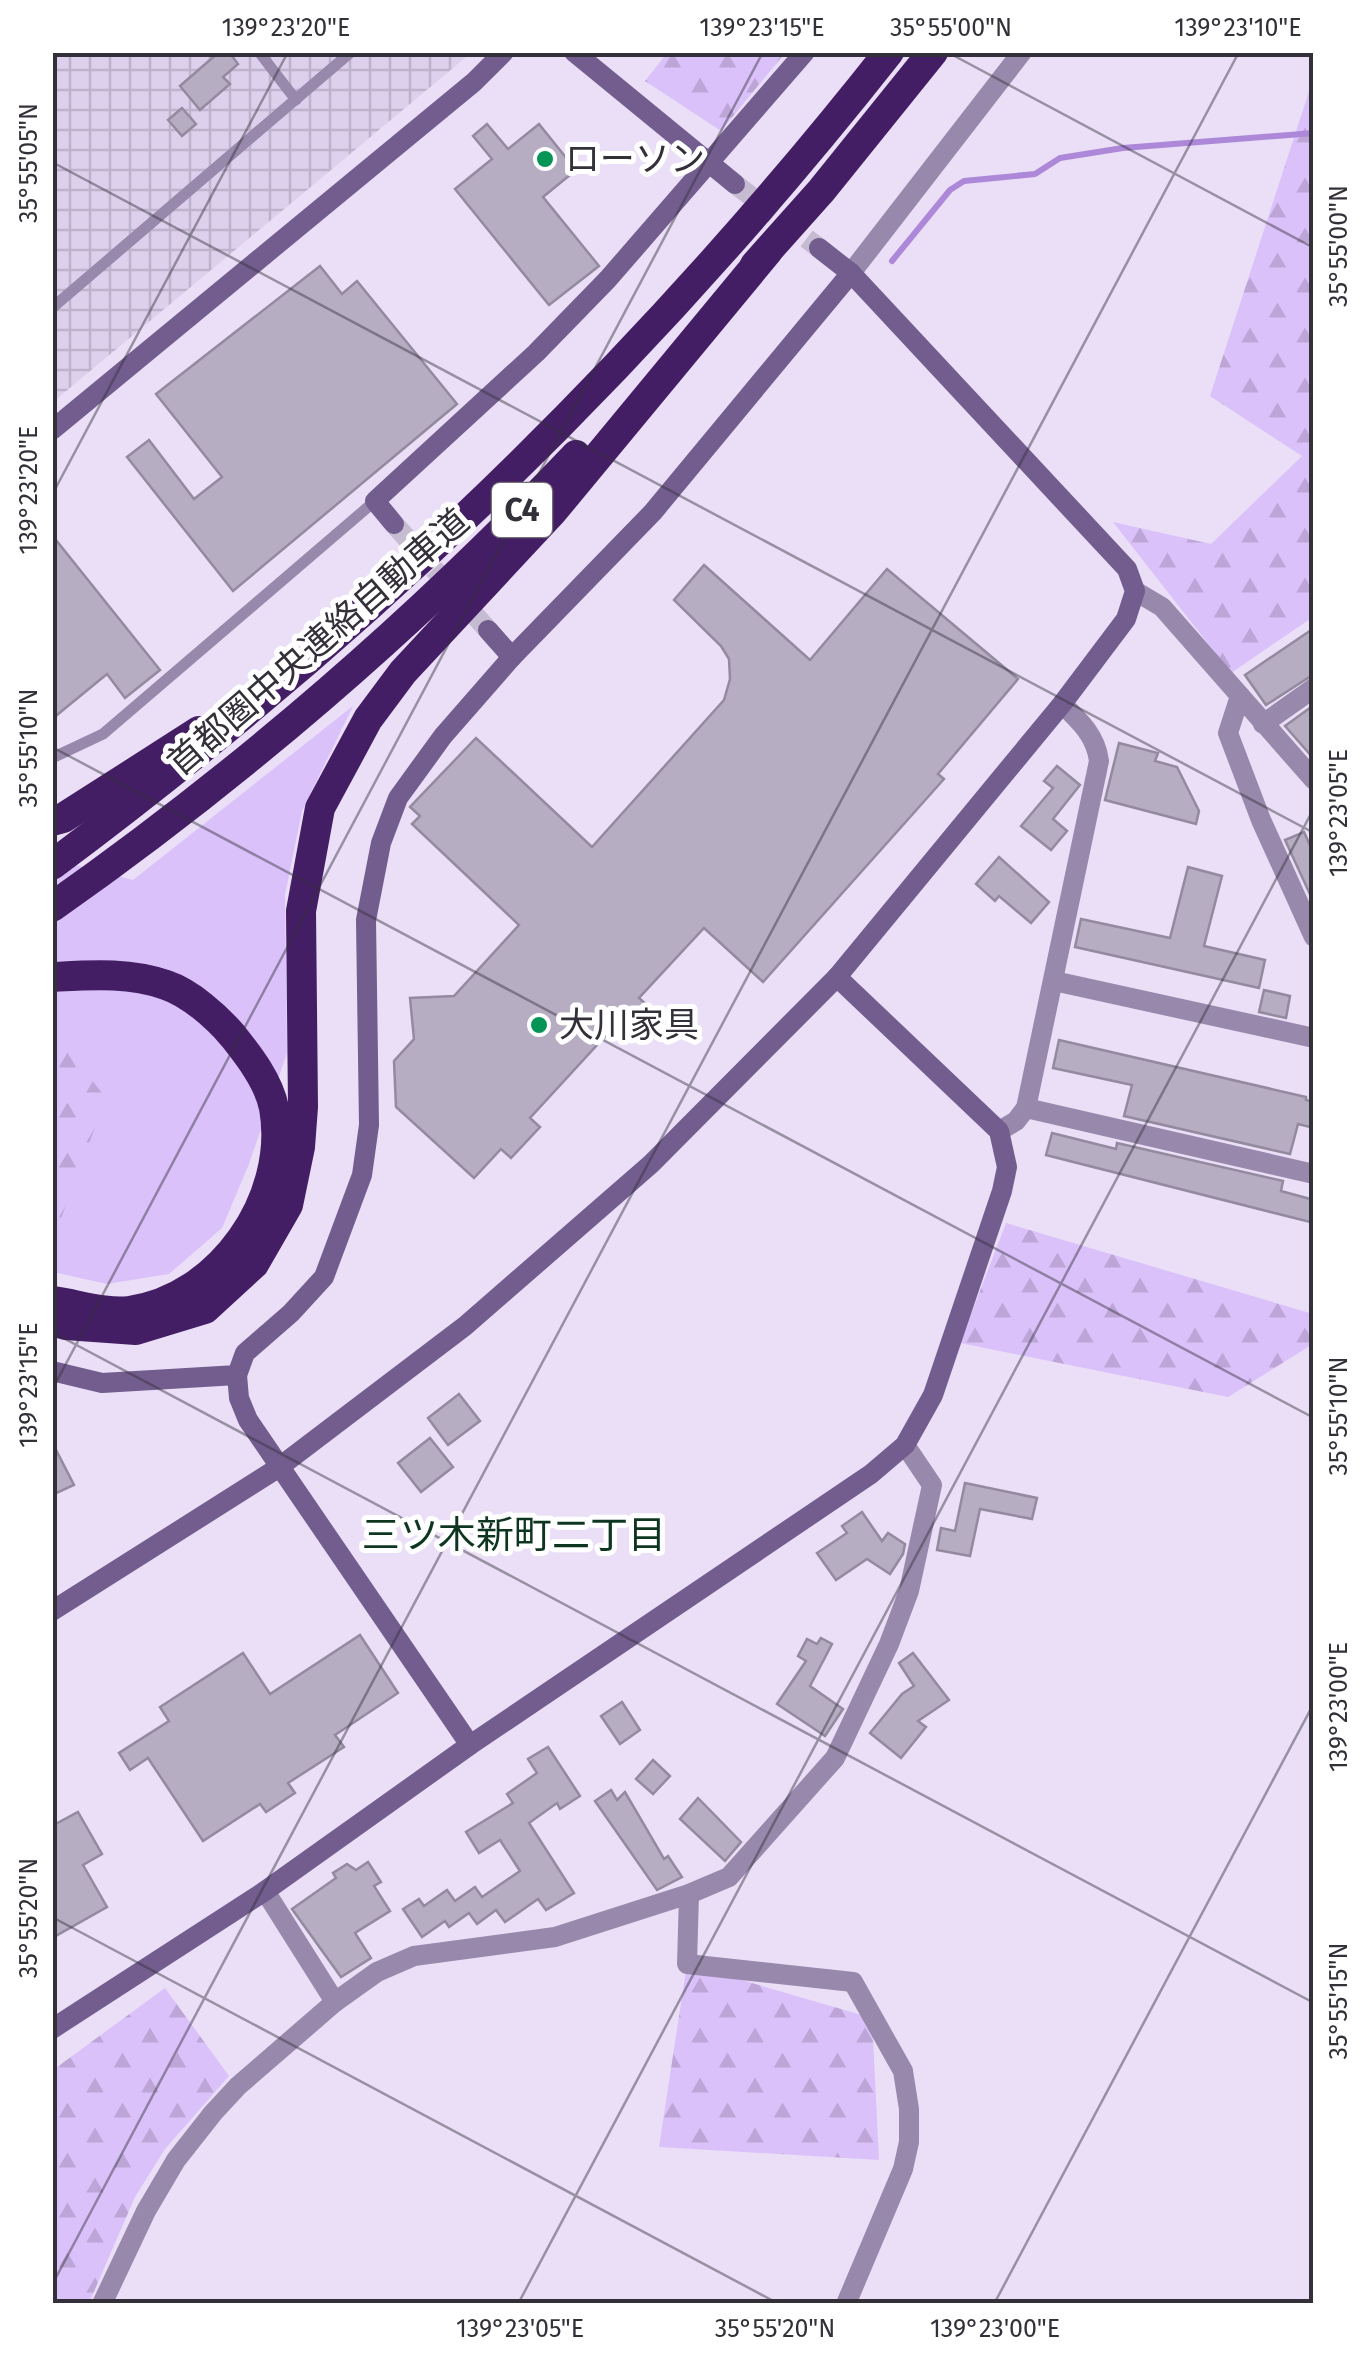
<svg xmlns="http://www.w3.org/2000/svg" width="1366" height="2356" font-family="'Fira Sans','Noto Sans JP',sans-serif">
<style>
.industrial{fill:url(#industrial-grid)}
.grass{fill:#dbc1fa}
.forest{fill:url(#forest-firs)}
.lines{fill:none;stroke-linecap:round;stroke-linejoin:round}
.stream{stroke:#ad88d8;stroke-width:6}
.building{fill:#b7adc3;stroke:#938a9f;stroke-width:2.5}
.secondary-tunnel{stroke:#c6bcd1;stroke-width:20;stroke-dasharray:20 10;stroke-linecap:butt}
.lane{stroke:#9888ab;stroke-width:11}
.street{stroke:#9888ab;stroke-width:20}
.secondary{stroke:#735c8e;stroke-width:20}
.highway{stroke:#441e65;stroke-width:30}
.ticks{fill:none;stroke:#343039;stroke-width:2.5;stroke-opacity:0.45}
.poi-dot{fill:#069556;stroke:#fff;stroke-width:4}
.labels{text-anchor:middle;stroke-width:10;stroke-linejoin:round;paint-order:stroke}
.shield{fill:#fff;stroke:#716e74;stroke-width:2.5}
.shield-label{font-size:32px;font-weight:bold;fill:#343039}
.poi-label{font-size:35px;fill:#343039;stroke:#fff;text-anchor:start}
.street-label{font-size:35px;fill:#343039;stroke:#fff}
.neighbourhood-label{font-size:38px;fill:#0e351f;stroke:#fff}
.neatline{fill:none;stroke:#343039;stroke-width:4}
.ticks-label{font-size:25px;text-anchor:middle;fill:#343039}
</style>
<defs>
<pattern id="industrial-grid" width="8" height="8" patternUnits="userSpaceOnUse" patternTransform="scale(2.5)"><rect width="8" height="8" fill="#ddd0ed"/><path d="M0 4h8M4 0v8" fill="none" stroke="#beb3cc"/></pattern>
<pattern id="forest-firs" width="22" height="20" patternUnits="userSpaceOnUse" patternTransform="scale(2.5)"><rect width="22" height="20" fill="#dbc1fa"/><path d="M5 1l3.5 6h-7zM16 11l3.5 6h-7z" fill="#bda6d7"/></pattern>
</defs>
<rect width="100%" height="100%" fill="#eadff7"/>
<path class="industrial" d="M53 53H471L53 402Z"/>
<path class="grass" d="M353 706 302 811 285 895 287 1053 249 1164 222 1228 169 1274 107 1284 53 1272 52 859 133 880Z"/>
<g class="forest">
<path d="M667 53V52L785 53 721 131 645 81Z"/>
<path d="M1313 79V617L1231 673 1113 522 1211 544 1302 456 1210 396Z"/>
<path d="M52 1030 106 1098 60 1221 52 1220Z"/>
<path d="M1006 1223 1313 1314V1344L1228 1397 960 1343Z"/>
<path d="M687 1964 872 2018 879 2160 659 2147Z"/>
<path d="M165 1988 229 2076 165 2149 135 2197 89 2303H53V2070Z"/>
</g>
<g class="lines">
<path class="stream" d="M892 261 950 190 964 181 1035 174 1060 158 1123 148 1314 133"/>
</g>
<g class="building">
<path d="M219 52H229L238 64 223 77 230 84 200 110 180 86Z"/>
<path d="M182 108 196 124 182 136 168 120Z"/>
<path d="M487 124 508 149 539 124 576 170 543 197 599 266 549 305 455 189 492 159 473 136Z"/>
<path d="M320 266 342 294 357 281 457 404 233 591 127 457 149 440 194 499 222 477 156 394Z"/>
<path d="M52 535 160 670 125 698 107 674 52 719Z"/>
<path d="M704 565 810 660 887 569 1018 679 938 774 944 779 763 982 704 928 639 998 650 1008 620 1040 610 1031 530 1118 540 1127 511 1158 501 1149 474 1178 396 1107 394 1061 414 1039 410 998 454 996 519 925 412 824 420 816 410 807 476 738 592 847 724 700 730 679 729 659 721 646 674 600Z"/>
<path d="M1314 628V674L1266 705 1245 675Z"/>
<path d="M1314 705V759L1285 726Z"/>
<path d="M1119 743 1158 753 1155 761 1177 767 1199 811 1196 824 1105 800Z"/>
<path d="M1057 766 1080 785 1053 819 1067 831 1051 850 1021 826 1053 788 1044 781Z"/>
<path d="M1304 832 1314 854V903L1285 840Z"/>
<path d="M999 857 1049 902 1031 923 999 896 995 901 976 884Z"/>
<path d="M1188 867 1222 876 1204 946 1265 960 1259 988 1075 947 1081 919 1170 938Z"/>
<path d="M1264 990 1290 996 1286 1018 1259 1012Z"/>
<path d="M1059 1040 1306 1097V1100L1314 1102V1128L1298 1124 1290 1154 1124 1116 1132 1085 1053 1068Z"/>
<path d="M1052 1133 1116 1149 1117 1143 1283 1181 1281 1191 1314 1200V1223L1046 1155Z"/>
<path d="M459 1394 480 1421 448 1445 428 1418Z"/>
<path d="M430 1438 453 1467 421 1492 398 1463Z"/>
<path d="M52 1442 74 1485 52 1495Z"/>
<path d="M965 1483 1037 1498 1032 1519 980 1509 970 1556 937 1550 941 1528 955 1531Z"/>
<path d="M862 1512 882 1541 888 1533 905 1544 903 1554 890 1574 867 1559 836 1580 817 1553 847 1533 842 1526Z"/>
<path d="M360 1635 398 1693 335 1735 344 1747 288 1783 295 1793 266 1812 260 1804 203 1841 148 1758 130 1770 119 1753 169 1721 160 1707 243 1653 270 1694Z"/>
<path d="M821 1638 832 1644 810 1686 843 1709 825 1736 777 1704 806 1661 798 1656 807 1639 817 1644Z"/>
<path d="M913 1653 949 1700 918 1721 926 1727 901 1758 870 1733 902 1694 914 1686 899 1663Z"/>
<path d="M622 1702 640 1730 620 1744 601 1716Z"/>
<path d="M548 1747 580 1796 560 1809 557 1803 529 1823 574 1893 546 1910 538 1899 505 1922 496 1910 477 1924 469 1913 449 1927 445 1921 422 1937 403 1909 419 1899 424 1906 447 1890 455 1901 475 1887 482 1897 520 1871 500 1840 479 1853 466 1832 513 1803 507 1794 537 1773 528 1759Z"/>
<path d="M653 1760 670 1776 653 1794 636 1779Z"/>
<path d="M611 1790 617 1800 625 1792 664 1859 668 1856 682 1877 657 1890 595 1801Z"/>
<path d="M698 1798 741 1842 725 1861 680 1819Z"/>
<path d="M78 1812 102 1854 83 1865 107 1907 52 1938V1826Z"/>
<path d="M368 1862 381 1882 374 1886 390 1911 355 1933 371 1958 341 1977 292 1909 336 1878 333 1873 347 1864 356 1870Z"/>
</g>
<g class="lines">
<g class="secondary-tunnel">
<path d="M735 184 819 248"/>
<path d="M394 524 488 630"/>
</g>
<g class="lane">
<path d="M259 52 296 100"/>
<path d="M52 308 351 52"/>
<path d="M52 758 103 734 375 501"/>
</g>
<g class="street">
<path d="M851 273 1022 52"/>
<path d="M1135 591 1162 607 1314 780"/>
<path d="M1240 696 1228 733 1261 820 1314 937"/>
<path d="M1263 724 1314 688"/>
<path d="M1054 981 1314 1038"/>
<path d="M1026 1108 1314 1174"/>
<path d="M999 1131 1016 1121 1026 1108 1099 761C1096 736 1080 721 1062 704"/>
<path d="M265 1891 335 2002"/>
<path d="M689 1894 687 1964 853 1982 903 2071 909 2109V2142L903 2169 846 2304"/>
<path d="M102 2304 146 2211 176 2160 213 2113 238 2086 335 2002 377 1972 414 1956 555 1937 689 1894 729 1877 835 1758 889 1644 909 1591 932 1485 905 1445"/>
</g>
<g class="secondary">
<path d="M574 52 735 184"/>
<path d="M52 430 474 82 504 52"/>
<path d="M394 524 375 501 536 353 608 279 805 52"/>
<path d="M488 630 512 657"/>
<path d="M52 1371 102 1383 237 1375 245 1353 291 1313 324 1277 362 1175 369 1125 366 920 381 843 398 798 443 736 512 657 653 512 851 273"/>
<path d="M237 1375 239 1398 248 1420 470 1745"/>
<path d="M52 1611 278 1468 465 1326 651 1164 837 977 1062 704 1126 619 1135 591 1127 569 851 273 819 248"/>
<path d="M52 2029 265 1891 470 1745 871 1474 905 1445 933 1395 1002 1191 1007 1167 999 1131 837 977"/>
</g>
<g class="highway">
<path d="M755 265 821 191 933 52"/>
<path d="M52 821 63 818 199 731"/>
<path d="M52 865C365 632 647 359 889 52"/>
<path d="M52 907C241 774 417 622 576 455"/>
<path d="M52 977C91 975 129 972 166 985 190 993 217 1017 233 1036 249 1056 269 1082 274 1108 290 1198 220 1299 129 1311 106 1314 76 1304 52 1301"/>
<path d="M52 1321 66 1325 136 1330 205 1309 254 1264 288 1205 300 1147 303 1107 301 911 320 808 368 719 403 672 553 511 768 251"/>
</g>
</g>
<path class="ticks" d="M947 52 1314 248M52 162 1314 833M52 495 288 52M52 747 1314 1418M52 1332 1314 2003M52 1390 763 52M52 1917 779 2304M52 2285 1239 52M518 2304 1314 808M994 2304 1314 1703"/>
<g class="poi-dot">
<circle cx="545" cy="159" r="10"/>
<circle cx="539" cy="1025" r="10"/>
</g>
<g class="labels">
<rect class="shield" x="492" y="483" width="60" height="54" rx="8"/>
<g class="shield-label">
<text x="522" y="521">C4</text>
</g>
<g class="poi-label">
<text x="565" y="171">ローソン</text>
<text x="559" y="1037">大川家具</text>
</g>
<g class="street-label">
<text transform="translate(318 642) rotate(-41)" y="12">首都圏中央連絡自動車道</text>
</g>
<g class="neighbourhood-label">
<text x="514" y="1548">三ツ木新町二丁目</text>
</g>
</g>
<rect width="1366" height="2356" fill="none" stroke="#ffffff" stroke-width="110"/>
<rect x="55" y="55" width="1256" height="2246" class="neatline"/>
<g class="ticks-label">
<text x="286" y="36">139°23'20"E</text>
<text x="762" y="36">139°23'15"E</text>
<text x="951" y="36">35°55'00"N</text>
<text x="1238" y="36">139°23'10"E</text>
<text transform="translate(28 163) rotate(-90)" y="9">35°55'05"N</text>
<text transform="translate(1338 246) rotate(-90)" y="9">35°55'00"N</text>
<text transform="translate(28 490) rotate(-90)" y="9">139°23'20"E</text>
<text transform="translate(28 748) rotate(-90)" y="9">35°55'10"N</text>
<text transform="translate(1338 813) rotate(-90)" y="9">139°23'05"E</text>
<text transform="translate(28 1385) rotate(-90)" y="9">139°23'15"E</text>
<text transform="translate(1338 1416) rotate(-90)" y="9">35°55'10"N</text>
<text transform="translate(1338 1707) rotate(-90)" y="9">139°23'00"E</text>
<text transform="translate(28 1918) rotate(-90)" y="9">35°55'20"N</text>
<text transform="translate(1338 2001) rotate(-90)" y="9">35°55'15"N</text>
<text x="520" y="2337">139°23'05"E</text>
<text x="775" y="2337">35°55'20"N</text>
<text x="995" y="2337">139°23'00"E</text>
</g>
</svg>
